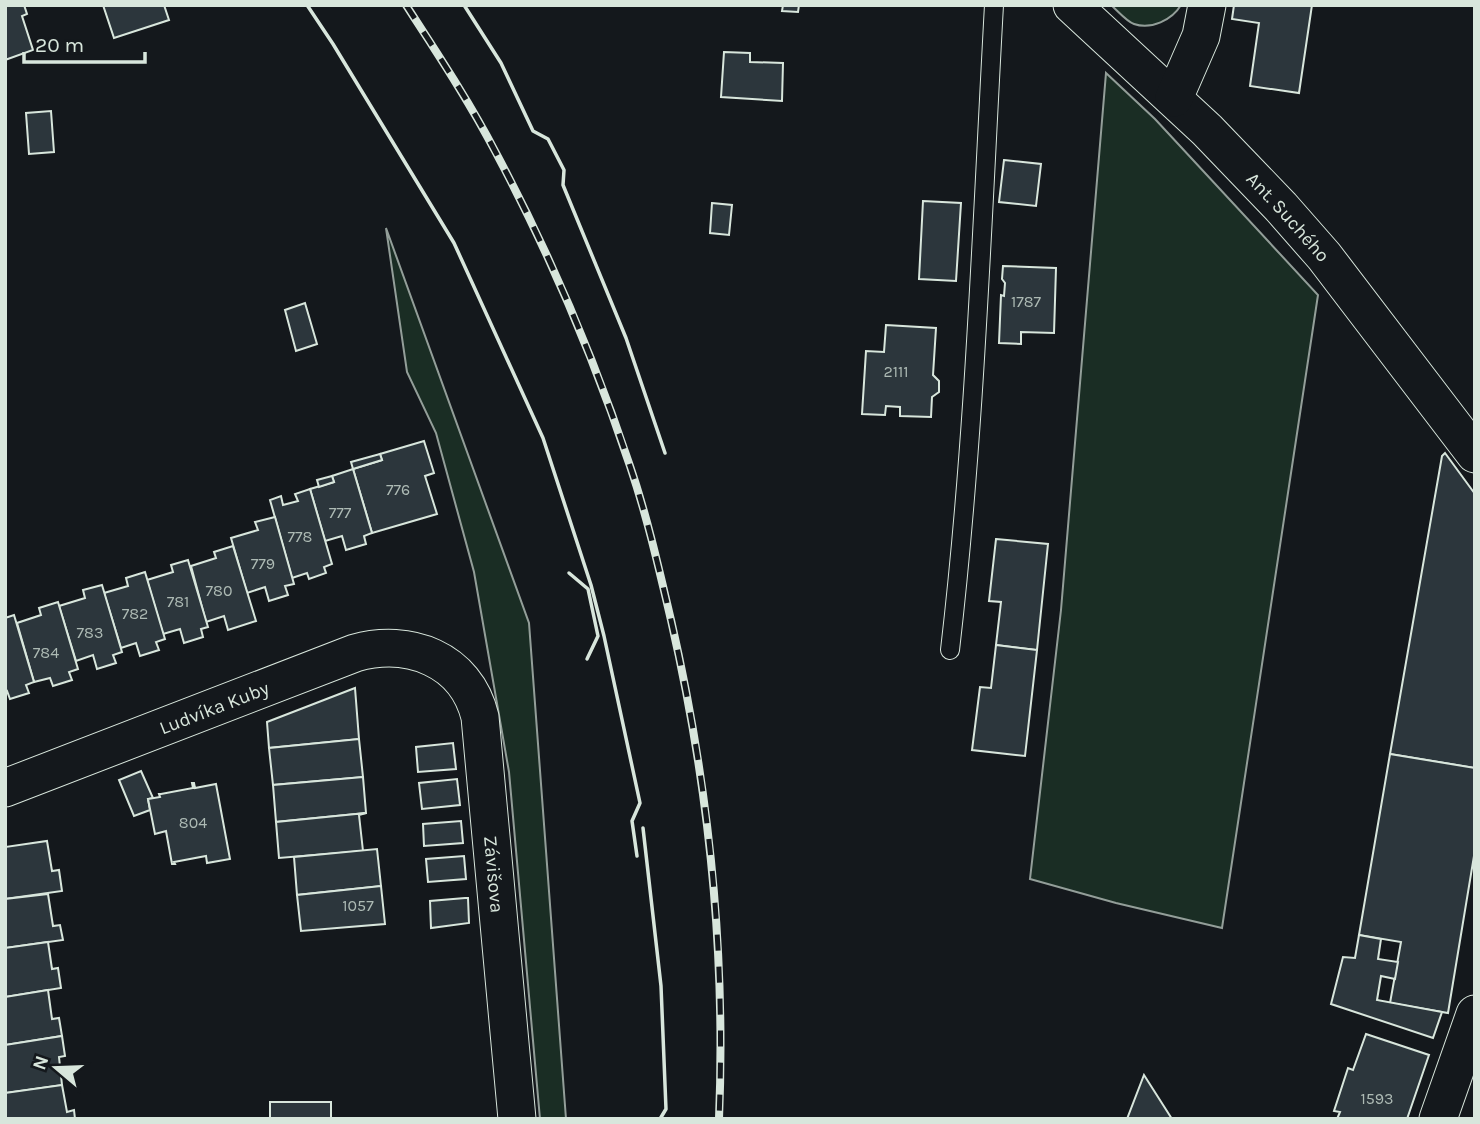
<svg xmlns="http://www.w3.org/2000/svg" width="1480" height="1124" font-family="Karla,sans-serif">
<style>
.green{fill:#1a2d24;stroke:#939e99;stroke-width:2}
.building{fill:#2c363c;stroke:#d8e6dc;stroke-width:2}
.lines{fill:none;stroke-linecap:round;stroke-linejoin:round}
.service-casing{stroke:#d8e6dc;stroke-width:20}
.minor-casing{stroke:#d8e6dc;stroke-width:39}
.service{stroke:#14181c;stroke-width:18}
.minor{stroke:#14181c;stroke-width:37}
.rail-casing{stroke:#d8e6dc;stroke-width:8}
.rail{stroke:#14181c;stroke-width:5;stroke-dasharray:16;stroke-linecap:butt}
.wall{stroke:#d8e6dc;stroke-width:3.5}
.labels{text-anchor:middle;stroke-width:5;stroke-linejoin:round;paint-order:stroke}
.number-label{font-size:16px;fill:#adbab4}
.street-label{font-size:19px;fill:#d8e6dc;stroke:#14181c}
</style>
<rect width="100%" height="100%" fill="#14181c"/>
<g class="green">
<path d="M1111 5H1181C1172 20 1151 30 1134 24 1126 21 1118 11 1111 5Z"/>
<path d="M1106 73 1155 119 1318 295 1222 928 1116 903 1030 879 1061 610Z"/>
<path d="M386 228 529 623 566 1119H540L509 772 474 572 436 433 407 372Z"/>
</g>
<g class="building">
<path d="M5 5H24L27 14 22 16 33 50 5 60Z"/>
<path d="M103 5H164L169 20 114 38Z"/>
<path d="M783 5H799L798 12 782 11Z"/>
<path d="M1234 5H1312L1299 93 1250 86 1259 23 1232 19Z"/>
<path d="M724 52 750 53V62L783 63 782 101 721 97Z"/>
<path d="M51 111 54 152 29 154 26 113Z"/>
<path d="M1004 160 1041 164 1036 206 999 202Z"/>
<path d="M923 201 961 203 956 281 919 279Z"/>
<path d="M712 203 732 205 729 235 710 233Z"/>
<path d="M1003 266 1056 268 1054 333 1021 332V344L999 343 1001 295 1004 296 1005 283 1002 279Z"/>
<path d="M305 303 317 344 296 351 285 310Z"/>
<path d="M886 325 936 328 933 375 939 381V392L932 397 931 417 900 416V407L886 406 885 415 862 414 866 351 884 352Z"/>
<path d="M424 441 434 473 425 476 437 514 372 533 353 469 382 460 380 454Z"/>
<path d="M1445 453 1475 494V768L1390 754 1442 456Z"/>
<path d="M380 454 382 460 353 469 351 462Z"/>
<path d="M353 469 372 533 364 536 366 544 346 550 342 536 325 541 310 489 334 482 332 476Z"/>
<path d="M332 476 334 482 319 487 317 480Z"/>
<path d="M310 489 332 564 324 567 326 573 309 579 307 573 292 578 270 500 281 496 283 505 298 501 295 494Z"/>
<path d="M275 517 294 584 285 586 288 595 269 601 265 587 247 593 231 538 258 530 255 522Z"/>
<path d="M996 539 1048 544 1037 650 996 645 1001 602 989 601Z"/>
<path d="M233 546 256 621 228 630 224 616 206 622 191 566 216 558 214 552Z"/>
<path d="M188 560 208 627 201 629 203 637 184 643 180 629 163 634 147 580 173 572 171 565Z"/>
<path d="M145 572 165 639 156 642 159 650 140 656 136 643 121 648 104 593 128 586 126 578Z"/>
<path d="M102 585 122 652 113 655 116 663 97 669 93 655 76 661 59 606 85 598 83 590Z"/>
<path d="M58 602 78 669 69 672 72 680 53 686 50 678 34 682 17 623 41 615 39 608Z"/>
<path d="M14 615 34 682 26 685 29 693 10 699 7 691 5 692V618Z"/>
<path d="M996 645 1037 650 1025 756 972 750 980 687 991 688Z"/>
<path d="M355 688 359 739 269 748 267 722Z"/>
<path d="M359 739 363 777 273 785 269 748Z"/>
<path d="M453 743 456 769 418 772 416 747Z"/>
<path d="M1390 754 1475 768V850L1448 1013 1390 1003 1401 942 1359 935Z"/>
<path d="M141 771 153 798 148 799 150 810 134 816 119 780Z"/>
<path d="M363 777 366 813 276 822 273 785Z"/>
<path d="M457 779 460 805 422 809 419 783Z"/>
<path d="M192 783H194L195 788 216 784 230 859 207 863 206 856 174 862 175 864H172L166 831 155 834 148 799 160 797 159 794H161L193 788Z"/>
<path d="M366 813 359 815 363 851 279 858 276 822Z"/>
<path d="M461 821 463 843 424 846 423 824Z"/>
<path d="M47 841 52 871 59 870 62 891 5 899V847Z"/>
<path d="M377 849 381 886 297 895 294 857Z"/>
<path d="M464 856 466 879 428 882 426 859Z"/>
<path d="M381 886 385 924 301 931 297 895Z"/>
<path d="M48 894 53 926 60 925 63 940 5 948V899Z"/>
<path d="M465 898H468L469 923 431 928 430 901Z"/>
<path d="M1359 935 1381 939 1378 959 1398 962 1395 979 1381 976 1377 1000 1442 1012 1433 1038 1331 1004 1343 957 1355 958Z"/>
<path d="M48 942 52 969 58 968 61 988 5 997V948Z"/>
<path d="M48 990 52 1019 59 1018 62 1036 5 1045V997Z"/>
<path d="M1366 1034 1429 1055 1407 1119H1337L1340 1112 1334 1111 1348 1068 1353 1070Z"/>
<path d="M62 1036 65 1056 59 1057 62 1085 5 1093V1045Z"/>
<path d="M1144 1075 1172 1119H1127Z"/>
<path d="M62 1085 67 1112 74 1110 75 1119H5V1093Z"/>
<rect x="270" y="1102" width="61" height="17"/>
</g>
<g class="lines">
<g class="service-casing">
<path id="service" d="M950 650C975 436 982 220 994 5"/>
</g>
<g class="minor-casing">
<g id="minor">
<path id="s1" d="M1072 5 1207 130 1281 207 1324 256 1475 454"/>
<path d="M1174 98 1201 36 1207 5"/>
<path id="s2" d="M5 788 355 653C409 638 466 659 480 717L517 1119"/>
<path d="M1438 1119 1475 1014"/>
</g>
</g>
<use href="#service" class="service"/>
<use href="#minor" class="minor"/>
<g class="rail-casing">
<path id="rail" d="M406 5C437 53 469 101 495 151 549 252 594 358 630 466 647 516 659 569 671 620 709 786 726 949 719 1119"/>
</g>
<use href="#rail" class="rail"/>
<g class="wall">
<path d="M307 5 333 44 454 243 543 438 591 585 604 636 640 803 632 821 637 856"/>
<path d="M464 5 501 63 533 131 548 139 564 170 563 185 626 338 665 453"/>
<path d="M569 573 588 589 598 636 587 659"/>
<path d="M643 828 661 986 666 1109 660 1119"/>
</g>
</g>
<g class="labels">
<g class="number-label">
<text x="1026" y="307">1787</text>
<text x="896" y="377">2111</text>
<text x="398" y="495">776</text>
<text x="340" y="518">777</text>
<text x="300" y="542">778</text>
<text x="263" y="569">779</text>
<text x="219" y="596">780</text>
<text x="178" y="607">781</text>
<text x="135" y="619">782</text>
<text x="90" y="638">783</text>
<text x="46" y="658">784</text>
<text x="193" y="828">804</text>
<text x="358" y="911">1057</text>
<text x="1377" y="1104">1593</text>
</g>
<g class="street-label">
<text dy="7" stroke="none"><textPath href="#s1" startOffset="303">Ant. Suchého</textPath></text>
<text dy="7" stroke="none"><textPath href="#s2" startOffset="224">Ludvíka Kuby</textPath></text>
<text dy="7" stroke="none"><textPath href="#s2" startOffset="691">Závišova</textPath></text>
</g>
</g>
<rect width="1480" height="1124" fill="none" stroke="#d8e6dc" stroke-width="14"/>
<g transform="translate(56 1068) rotate(289)" stroke="#14181c" stroke-width="5" paint-order="stroke">
<path d="M0-5L12 26L0 18L-12 26Z" fill="#d8e6dc"/>
<text y="-10" font-size="19" font-weight="bold" text-anchor="middle" fill="#d8e6dc">N</text>
</g>
<path d="M24 52v10h121v-10" fill="none" stroke="#d8e6dc" stroke-width="3.5"/>
<text x="35" y="52" font-size="21" fill="#d8e6dc" stroke="#14181c" stroke-width="5" paint-order="stroke">20 m</text>
</svg>
